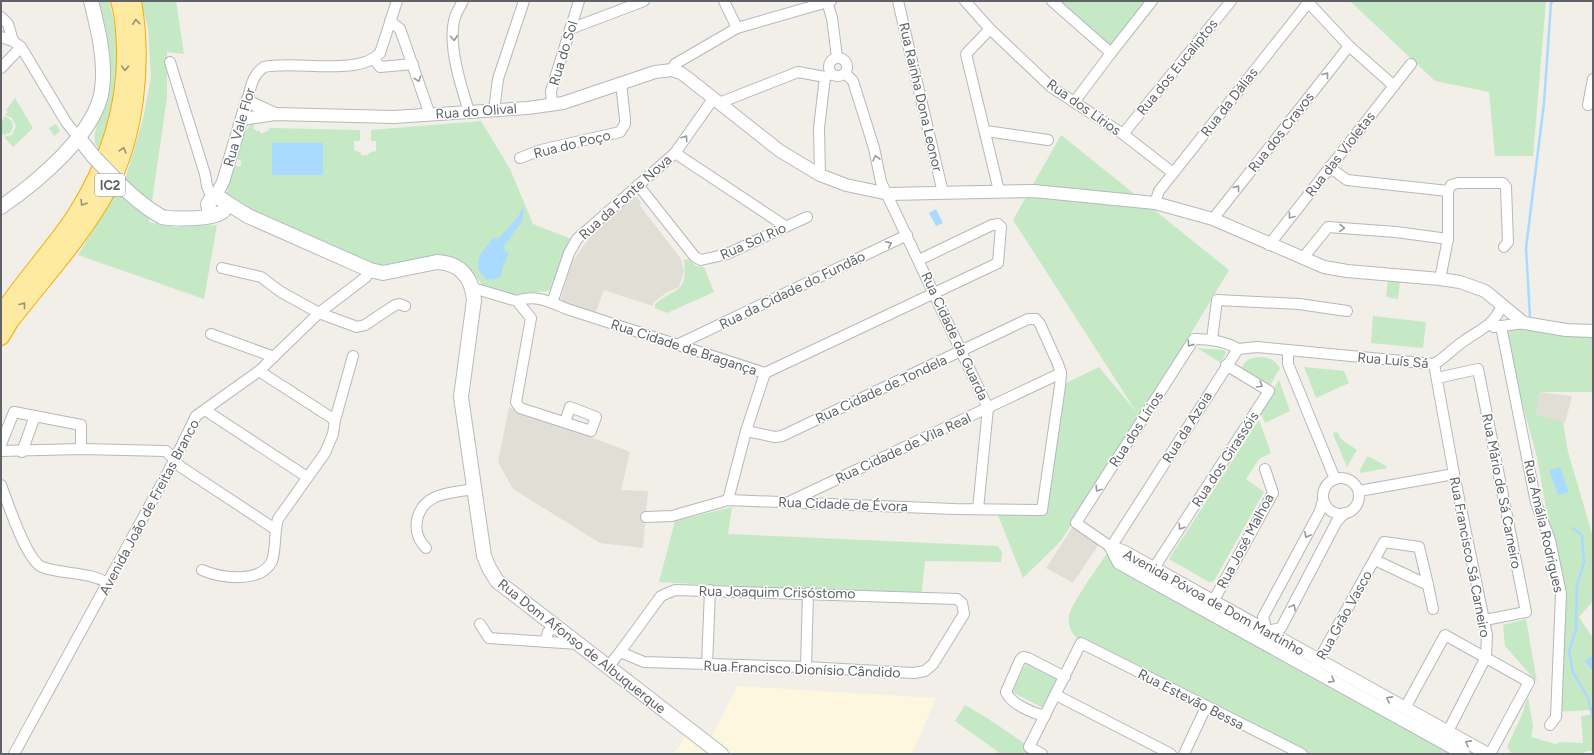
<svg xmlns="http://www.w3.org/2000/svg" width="1594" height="755" font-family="Figtree,sans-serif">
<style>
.commercial{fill:#fef7e0}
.education{fill:#e1ded6}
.green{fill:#c5e8c5}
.water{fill:#aadaff}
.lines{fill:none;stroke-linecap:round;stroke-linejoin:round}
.stream{stroke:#aadaff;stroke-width:2.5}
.minor-casing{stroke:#b5b8bc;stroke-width:12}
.tertiary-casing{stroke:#b5b8bc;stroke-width:14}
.secondary-casing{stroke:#b6babf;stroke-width:16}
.trunk-casing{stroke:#f9ab00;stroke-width:18}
.minor{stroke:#fff;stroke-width:10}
.tertiary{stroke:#fff;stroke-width:12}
.secondary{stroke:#fff;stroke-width:14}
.trunk{stroke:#feeaa1;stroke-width:16}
.secondary-bridge-casing{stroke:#b6babf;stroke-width:16;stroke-linecap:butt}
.secondary-bridge{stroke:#fff;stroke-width:14}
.oneway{stroke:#97927c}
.oneway2{stroke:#979a9d}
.labels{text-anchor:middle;stroke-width:3;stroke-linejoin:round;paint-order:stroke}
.shield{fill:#fff;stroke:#8f9295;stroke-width:1}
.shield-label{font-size:13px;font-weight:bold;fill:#5f6368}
.street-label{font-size:14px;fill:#5f6368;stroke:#fff}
</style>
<rect width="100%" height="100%" fill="#f1efe8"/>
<g class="commercial">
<path d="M738 686 936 698 912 754H732L711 738Z"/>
<path d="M688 734 703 749 707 754H673Z"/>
</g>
<g class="education">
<path d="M635 196 641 202 640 206 681 259 684 271 679 287 666 293 654 302 653 306 604 290 595 314 563 303 561 299 572 262 589 238Z"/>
<path d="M1539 392 1572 396 1565 423 1536 414Z"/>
<path d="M509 407 567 428 630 452 621 490 648 491 643 548 600 543 513 489 498 462Z"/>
<path d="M1074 525 1099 544 1073 583 1046 568Z"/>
</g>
<g class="green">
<path d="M98 1H109C125 59 115 93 101 150 85 141 104 112 107 99 114 65 109 33 98 1Z"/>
<path d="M141 1H176L184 54 167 52V97L149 222 176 227 217 225 204 299 78 255 126 176 143 119 151 77 148 28Z"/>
<path d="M1056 1H1151L1111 53Z"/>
<path d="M1350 1H1546L1533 156H1495L1489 92 1435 81Z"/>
<path d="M15 98 33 128 13 147 4 137 12 135 16 126 12 118 5 115 8 112 6 110Z"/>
<path d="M5 116 12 121 13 127 10 133 4 135 1 133V123Z"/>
<path d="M481 121 510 169 533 224 571 239 549 291 511 295 485 288 476 277 451 258 436 255 386 266 376 264 252 210 228 197 227 192 234 165 240 167 242 161 237 159C241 146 242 129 255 122L253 128 257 131H260L261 134 269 130V128L360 130V141H354V150L361 153V155H368L369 153 376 151V141H371V130Z"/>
<path d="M56 124 60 131 54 136 49 128Z"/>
<path d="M1061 135 1229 270 1140 418 1060 542 1023 578 996 510H1042L1060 386 1099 367 1137 413 1013 220Z"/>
<path d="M688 259 696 266 704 267 714 292 667 313 655 308V304C677 286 688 294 684 260Z"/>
<path d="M1388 280 1400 282 1398 299 1386 297Z"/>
<path d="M1373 316 1426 322 1423 348 1371 343Z"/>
<path d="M1501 326 1593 332V392H1539L1536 414 1563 422 1568 452 1593 537V601L1579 617 1593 638V710L1556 712 1561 594 1537 457Z"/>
<path d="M1197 348 1223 350 1226 352 1221 363Z"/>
<path d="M1258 357C1269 357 1274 359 1280 368L1270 385 1241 369C1245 360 1250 358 1258 357Z"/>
<path d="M1304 367 1344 371 1349 383 1316 398Z"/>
<path d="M1279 380 1290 411 1265 423 1260 411Z"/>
<path d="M1259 420 1271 453 1259 459 1246 479 1264 492 1214 581 1209 582 1169 559Z"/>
<path d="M1334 432 1338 433 1341 439 1357 450 1347 467 1333 434Z"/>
<path d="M1367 457H1370L1386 466 1387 468 1361 473 1360 470Z"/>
<path d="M732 507 728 534 998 546 1002 552 1001 562 925 561 921 597 659 582 675 521Z"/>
<path d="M1111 547 1119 563 1463 754H1299L1081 643C1074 636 1067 628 1069 616 1071 603 1102 562 1111 547Z"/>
<path d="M1526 619 1537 682 1505 646 1503 625Z"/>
<path d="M1027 661 1060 677 1045 709 1012 692Z"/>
<path d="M1528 697 1533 726 1531 737 1555 744 1562 742 1583 743 1581 716 1593 714V751H1587L1580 754H1512L1507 747 1521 717Z"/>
<path d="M965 705 987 718 1040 754H1001L955 721Z"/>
</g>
<g class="water">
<rect x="272" y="143" width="51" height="32"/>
<path d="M523 207 524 210 522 221 504 246 505 252 509 253 502 269V275L496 279 487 280C468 262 483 252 494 237L498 239 518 217Z"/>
<path d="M936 209 943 223 936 226 929 213Z"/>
<path d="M1560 467 1569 492 1558 495 1549 470Z"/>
<path d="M1593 655V671L1585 661Z"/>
</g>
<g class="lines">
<g class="stream">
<path d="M1530 317 1526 248 1544 103 1551 3 1553 1"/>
<path d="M1573 528 1582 535 1584 562 1577 585 1576 629 1569 651 1573 672 1588 698 1593 718"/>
</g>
<g class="minor-casing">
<g id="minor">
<path d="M463 1C460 7 455 14 454 21 448 46 461 87 469 111"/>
<path d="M724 1 737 28"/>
<path d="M898 1 943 193"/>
<path d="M965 1 990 29 1051 87 1123 134 1173 173"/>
<path d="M1052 1 1111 53"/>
<path d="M1307 1 1349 46 1394 86"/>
<path d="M827 2 832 18 837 57"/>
<path d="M1 17 8 24 13 41"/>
<path d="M390 21 400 29 430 115"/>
<path d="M570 29 644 1"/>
<path d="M990 29 966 54 999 191"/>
<path d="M1 37 13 41 21 47 66 122 78 137"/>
<circle cx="838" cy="67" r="9"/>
<path d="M374 59 380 67 413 64"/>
<path d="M170 62 205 174 207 186 212 198"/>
<path d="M1 68 21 47"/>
<path d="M672 70 675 64 737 28 831 1"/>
<path d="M845 73 853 81 874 148 881 182 988 408 978 509"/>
<path d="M247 101C251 87 252 75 264 67 295 60 358 77 380 53L397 1"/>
<path d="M1075 101 1111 53 1152 1"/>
<path d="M719 103 798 72 825 77"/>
<path d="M552 105 551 91 579 1"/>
<path d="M1588 105 1593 79"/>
<path d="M494 110 498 79 524 1"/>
<path d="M986 131 1048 140"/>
<path d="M1123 134 1231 1"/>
<path d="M675 153 785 226"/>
<path d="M520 158 541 150 620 132 625 124V119L621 83"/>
<path d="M1329 167 1347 180 1448 191"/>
<path d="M820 175 819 128 825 77 832 74"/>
<path d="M638 185 695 257 701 260 727 254 807 217"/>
<path d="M1155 203 1159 191 1308 3"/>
<path d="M1213 219 1349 46"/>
<path d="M1269 245 1411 64"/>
<path d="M1305 259 1307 253 1328 227 1396 232 1448 239"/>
<path d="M222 268 261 277 281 292 319 313 357 327 365 325 395 305 399 304 405 306"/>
<path d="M1440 279 1448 239V191L1451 185 1458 183H1503L1506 187 1508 242 1504 247"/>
<path d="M473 288 517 301 531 318 516 402 520 408 591 431 596 417 570 407 565 422"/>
<path d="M517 301C535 294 550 302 567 309L765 373 998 263 1001 227 998 224 992 225 919 260"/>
<path d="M552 303 569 253 577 239 675 153 713 99"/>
<path d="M1501 326 1536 503 1550 540 1561 594 1556 717 1550 725"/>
<path d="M1494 327 1524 323"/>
<path d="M211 334 274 357"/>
<path d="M1212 339 1217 300 1299 304 1347 311"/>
<path d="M677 345 907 235"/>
<path d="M1238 349C1225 341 1210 339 1194 339L1076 523 1111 547 1238 349 1257 347 1434 364C1445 358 1453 348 1464 341 1480 329 1494 326 1502 305"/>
<path d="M1288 351V364L1335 479"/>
<path d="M1434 364 1454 474 1487 635 1486 657 1445 737"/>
<path d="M259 371 335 420"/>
<path d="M1437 378 1478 369 1526 612 1485 620"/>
<path d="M205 410 307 477"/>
<path d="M1 444 14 412 81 425V449"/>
<path d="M1 451 81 449 166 451 181 467 275 529"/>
<path d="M22 452 35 416"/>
<circle cx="1341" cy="496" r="18"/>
<path d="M1 485C8 503 26 560 42 567 64 575 87 571 108 583"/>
<path d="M1359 491 1454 474"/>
<path d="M728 500 746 431 765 373"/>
<path d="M791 501 1061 373"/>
<path d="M646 517 672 516 728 500 954 509 1042 510 1060 386 1061 373 1058 364 1040 324 1036 319H1028L782 436 775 437 746 431"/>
<path d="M426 548C418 540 415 532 417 520 423 492 451 493 474 489"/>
<path d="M1154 568 1269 391 1226 365"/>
<path d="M202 570C220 578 261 584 272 561 276 551 274 532 278 519L325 453 333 434 335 420 353 356"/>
<path d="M1428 585 1433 609"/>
<path d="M1210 607 1273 493 1265 469"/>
<path d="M480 624 489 638 578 644"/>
<path d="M1267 631 1281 628 1337 521 1345 513"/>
<path d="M1267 631 1263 617 1320 511 1323 500"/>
<path d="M545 642 548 632 556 626"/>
<path d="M707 665 710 590"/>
<path d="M608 667 620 652 644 662 806 667 914 673 925 671 933 664 964 614 962 603 957 599 675 590 661 596 620 652"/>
<path d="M806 667 808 593"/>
<path d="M1315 667 1384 542 1419 547 1428 585 1375 560"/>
<path d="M1056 695 1171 754"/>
<path d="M1405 708 1445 635 1529 682 1490 754"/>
<path d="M1045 716C1032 713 1011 704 1006 692L1020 660 1023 657 1028 658 1065 677"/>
<path d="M14 754 175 459 196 416 259 371 319 313 366 277 370 270"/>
<path d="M1042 754 1029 747 1081 643 1302 754"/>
<path d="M1184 754 1206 707"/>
</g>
</g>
<g class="tertiary-casing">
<g id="tertiary">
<path d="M243 119 275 114 394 117 528 108 563 103 655 72 672 70 681 73 689 79 780 151 820 175 846 185 889 194 1034 191 1155 203 1213 219 1324 267 1347 271 1440 279 1460 282 1485 291 1524 323 1566 330 1593 331"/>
<path d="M215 197 223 182 247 101 275 114"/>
<path d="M1111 547 1125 552 1488 754"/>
<path d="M1111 547 1119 563 1464 754"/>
</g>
</g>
<g class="secondary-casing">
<g id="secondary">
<path d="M78 137 94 157"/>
<path d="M224 201 248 216 370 270 383 273 437 262C461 263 472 278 474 300L461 397 484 556 489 568 497 581 721 754"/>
<path d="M1 207C36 183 97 133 102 89 106 60 98 29 91 1"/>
<path d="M162 217C173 219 222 221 225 208 226 203 224 200 220 198H212L208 204 209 209 214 214"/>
</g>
</g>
<g class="trunk-casing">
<g id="trunk">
<path d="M1 314C23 281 51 251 74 217 107 166 127 107 125 46 124 31 124 15 119 1"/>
<path d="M1 337 10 322C42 280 80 240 106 193 136 137 144 64 133 1"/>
</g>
</g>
<use href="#minor" class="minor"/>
<use href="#tertiary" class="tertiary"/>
<use href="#secondary" class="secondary"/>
<use href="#trunk" class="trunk"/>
<g class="secondary-bridge-casing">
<path id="secondary-bridge" d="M94 157C115 179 135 202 162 217"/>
</g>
<use href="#secondary-bridge" class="secondary-bridge"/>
</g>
<defs><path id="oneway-chevron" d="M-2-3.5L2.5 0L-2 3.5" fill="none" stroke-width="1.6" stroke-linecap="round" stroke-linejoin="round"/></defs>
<g class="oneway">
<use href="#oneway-chevron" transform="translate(136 22) rotate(-96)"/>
<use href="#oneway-chevron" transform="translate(125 68) rotate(92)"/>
<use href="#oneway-chevron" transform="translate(123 150) rotate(-74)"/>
<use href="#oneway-chevron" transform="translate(83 203) rotate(122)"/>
<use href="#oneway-chevron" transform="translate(23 305) rotate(-52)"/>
</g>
<g class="oneway2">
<use href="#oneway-chevron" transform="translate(454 38) rotate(85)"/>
<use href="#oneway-chevron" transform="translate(1326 75) rotate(-52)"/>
<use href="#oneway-chevron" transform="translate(418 79) rotate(71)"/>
<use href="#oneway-chevron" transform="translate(685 138) rotate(-56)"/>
<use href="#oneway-chevron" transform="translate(876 158) rotate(-103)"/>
<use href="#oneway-chevron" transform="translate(1237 188) rotate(-52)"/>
<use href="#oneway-chevron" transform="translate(1291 216) rotate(128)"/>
<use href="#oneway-chevron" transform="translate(1342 228) rotate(3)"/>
<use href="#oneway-chevron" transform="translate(889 244) rotate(-26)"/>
<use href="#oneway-chevron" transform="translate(1190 344) rotate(125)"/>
<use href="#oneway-chevron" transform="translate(1260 385) rotate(31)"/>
<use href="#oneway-chevron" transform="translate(1098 489) rotate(123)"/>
<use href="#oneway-chevron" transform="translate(1181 527) rotate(123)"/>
<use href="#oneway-chevron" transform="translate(1307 535) rotate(119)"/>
<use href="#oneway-chevron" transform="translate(1293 607) rotate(-62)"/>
<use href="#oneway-chevron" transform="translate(1332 680) rotate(29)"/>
<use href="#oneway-chevron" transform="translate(1389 699) rotate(-151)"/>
<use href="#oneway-chevron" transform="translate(1468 743) rotate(-151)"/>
</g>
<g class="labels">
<rect class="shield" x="95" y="174" width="30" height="22" rx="3"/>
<g class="shield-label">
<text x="110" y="190">IC2</text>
</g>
<g class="street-label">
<text transform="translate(563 53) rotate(-73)" y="5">Rua do Sol</text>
<text transform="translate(1177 67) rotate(-51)" y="5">Rua dos Eucaliptos</text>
<text transform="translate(921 97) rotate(77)" y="5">Rua Rainha Dona Leonor</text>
<text transform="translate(1229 102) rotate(-52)" y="5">Rua da Dálias</text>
<text transform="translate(1084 107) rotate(35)" y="5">Rua dos Lírios</text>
<text transform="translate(476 111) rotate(-4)" y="5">Rua do Olival</text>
<text transform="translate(239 127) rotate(-74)" y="5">Rua Vale Flor</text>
<text transform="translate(1281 132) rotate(-52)" y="5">Rua dos Cravos</text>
<text transform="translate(572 144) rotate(-14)" y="5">Rua do Poço</text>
<text transform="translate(1340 154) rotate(-52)" y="5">Rua das Violetas</text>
<text transform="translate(625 197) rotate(-42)" y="5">Rua da Fonte Nova</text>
<text transform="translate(753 241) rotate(-24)" y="5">Rua Sol Rio</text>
<text transform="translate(792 290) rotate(-26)" y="5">Rua da Cidade do Fundão</text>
<text transform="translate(955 336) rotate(65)" y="5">Rua Cidade da Guarda</text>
<text transform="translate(684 347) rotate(18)" y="5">Rua Cidade de Bragança</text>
<text transform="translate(1393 360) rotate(5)" y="5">Rua Luís Sá</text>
<text transform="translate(881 389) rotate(-25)" y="5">Rua Cidade de Tondela</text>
<text transform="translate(1187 427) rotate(-58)" y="5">Rua da Azoia</text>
<text transform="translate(1136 429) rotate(-57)" y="5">Rua dos Lírios</text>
<text transform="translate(903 448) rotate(-25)" y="5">Rua Cidade de Vila Real</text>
<text transform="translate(1225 459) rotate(-57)" y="5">Rua dos Girassóis</text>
<text transform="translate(1502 491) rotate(79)" y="5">Rua Mário de Sá Carneiro</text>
<text transform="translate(843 504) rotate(2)" y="5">Rua Cidade de Évora</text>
<text transform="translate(149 507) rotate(-62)" y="5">Avenida João de Freitas Branco</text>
<text transform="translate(1544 526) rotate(77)" y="5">Rua Amália Rodrigues</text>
<text transform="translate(1245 541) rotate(-62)" y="5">Rua José Malhoa</text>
<text transform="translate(1470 557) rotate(79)" y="5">Rua Francisco Sá Carneiro</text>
<text transform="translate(777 592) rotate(1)" y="5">Rua Joaquim Crisóstomo</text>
<text transform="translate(1214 602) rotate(29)" y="5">Avenida Póvoa de Dom Martinho</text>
<text transform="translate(1344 615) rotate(-61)" y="5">Rua Grão Vasco</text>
<text transform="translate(582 646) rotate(38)" y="5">Rua Dom Afonso de Albuquerque</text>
<text transform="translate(802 669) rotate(2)" y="5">Rua Francisco Dionísio Cândido</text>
<text transform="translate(1191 699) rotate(27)" y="5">Rua Estevão Bessa</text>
</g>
</g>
<rect width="1594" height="755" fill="none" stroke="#5f6368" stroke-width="4"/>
</svg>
